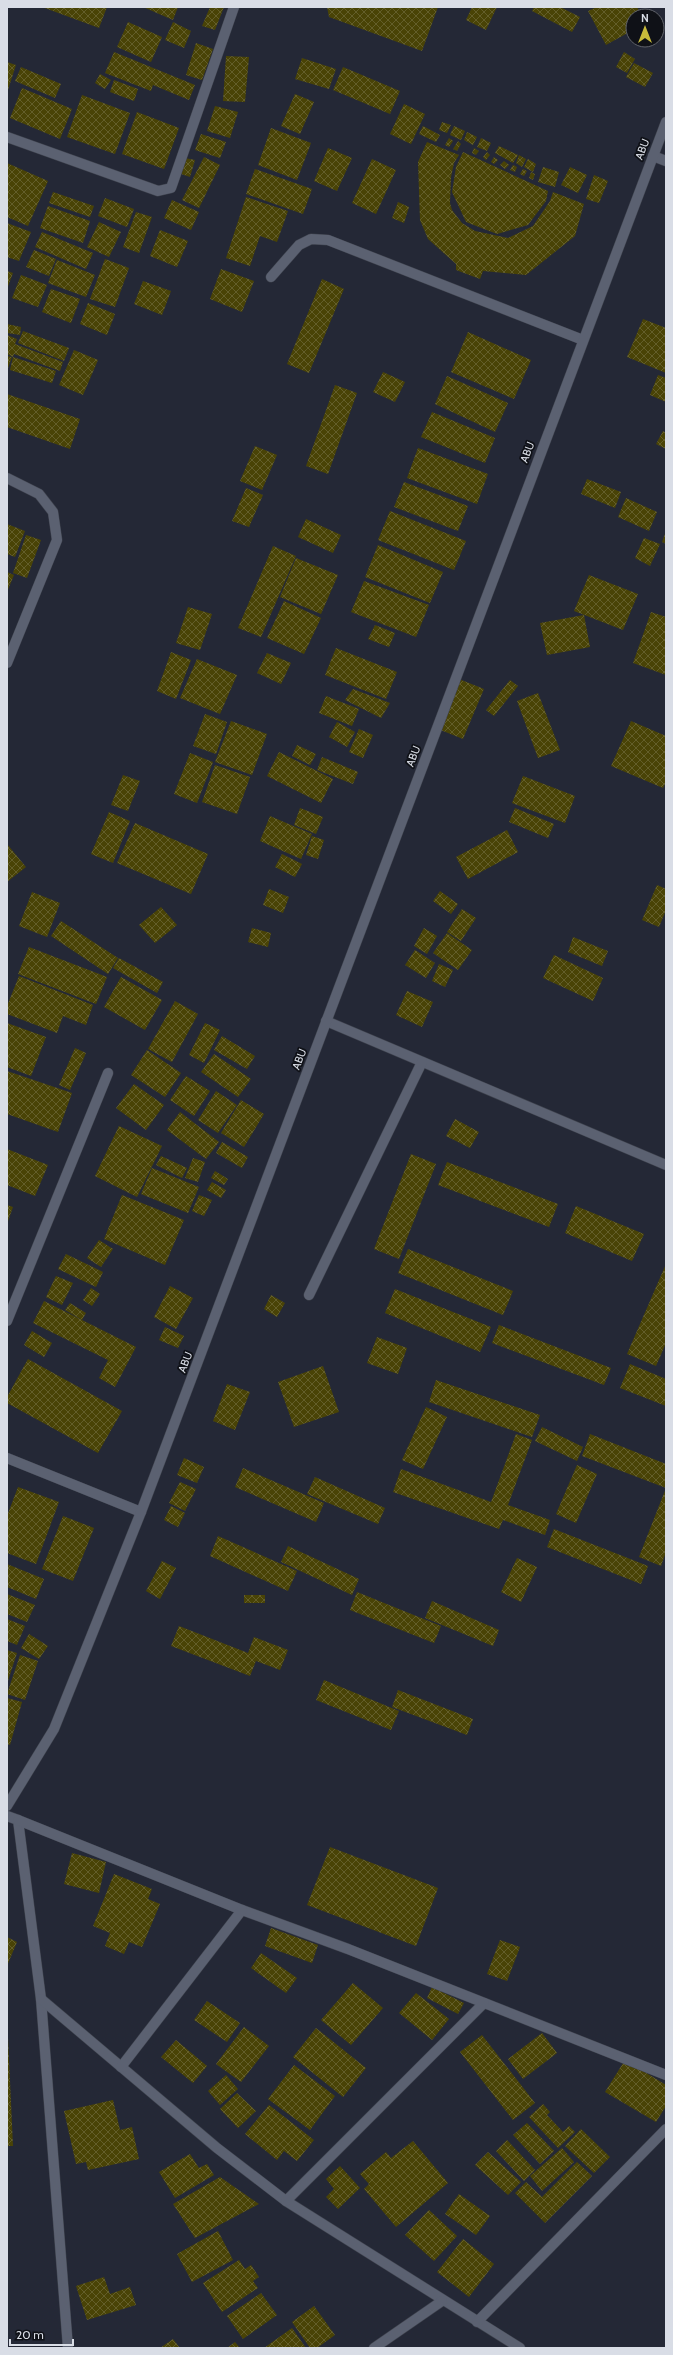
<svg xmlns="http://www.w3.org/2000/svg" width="673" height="2355" font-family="Cabin,sans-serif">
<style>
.building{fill:url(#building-cross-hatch)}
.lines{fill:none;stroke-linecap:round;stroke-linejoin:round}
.minor-casing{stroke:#3e424d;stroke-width:11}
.minor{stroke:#5b6171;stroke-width:10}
.labels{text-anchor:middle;stroke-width:3.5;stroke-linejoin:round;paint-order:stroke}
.street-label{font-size:11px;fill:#d9dde6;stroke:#0f1117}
</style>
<defs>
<pattern id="building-cross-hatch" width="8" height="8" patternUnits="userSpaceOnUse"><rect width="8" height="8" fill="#494306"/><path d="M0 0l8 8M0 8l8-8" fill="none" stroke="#635e2a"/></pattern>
</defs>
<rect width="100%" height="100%" fill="#242836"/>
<g class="building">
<path d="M42 7H107L99 28Z"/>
<path d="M143 7H178L173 20Z"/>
<path d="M210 7H224L215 30 202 26Z"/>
<path d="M327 7H438L422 51 329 17Z"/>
<path d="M472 7H497L486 30 466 20Z"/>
<path d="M534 7H560L580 17 572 32 532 11Z"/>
<path d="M597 7H637L642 16H633V30L606 45 588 11Z"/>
<path d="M128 22 162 37 151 62 117 47Z"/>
<path d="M173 22 191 31 184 48 165 40Z"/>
<path d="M196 43 213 49 202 80 186 75Z"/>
<path d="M114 52 195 85 189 100 153 85 151 91 105 73Z"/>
<path d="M624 52 635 59 627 73 616 67Z"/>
<path d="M226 56 249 57 245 102 223 101Z"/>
<path d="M302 58 336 69 329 89 295 79Z"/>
<path d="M7 62 16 65 7 93Z"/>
<path d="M634 63 653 73 645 87 626 77Z"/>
<path d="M21 67 61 84 55 98 15 81Z"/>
<path d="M343 67 400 91 390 114 333 90Z"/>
<path d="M100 74 111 80 105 89 95 83Z"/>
<path d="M114 80 138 89 134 101 110 92Z"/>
<path d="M22 88 72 109 60 139 10 118Z"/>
<path d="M295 94 314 102 300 134 281 126Z"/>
<path d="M82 95 130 113 115 154 67 137Z"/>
<path d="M404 104 425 114 411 144 390 134Z"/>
<path d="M215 106 238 112 230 138 207 131Z"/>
<path d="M137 112 179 128 164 169 122 154Z"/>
<path d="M442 122 451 125 447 133 439 130Z"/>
<path d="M423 126 440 135 436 142 419 134Z"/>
<path d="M454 126 465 131 461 140 450 135Z"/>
<path d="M271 128 311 143 297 180 258 165Z"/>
<path d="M467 132 477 137 473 145 464 140Z"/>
<path d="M201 134 226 142 220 158 195 150Z"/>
<path d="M449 138 453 141 449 147 445 145Z"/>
<path d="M481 138 491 143 487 151 477 147Z"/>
<path d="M458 141 461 144 457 151 453 149Z"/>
<path d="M427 142 459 155 454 163 451 177 450 203 452 210 462 223 475 231 508 238 533 226 550 201 553 192 584 204 575 236 526 275 483 271 480 279 456 270V264L428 239 420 220 418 162Z"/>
<path d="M499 146 518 155 513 163 495 153Z"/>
<path d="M328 148 352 158 337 191 314 181Z"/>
<path d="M474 148 479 151 476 155 472 153Z"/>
<path d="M463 152 548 191 546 201 528 225 497 234 466 222 452 192 456 167Z"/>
<path d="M487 152 490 155 486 160 483 157Z"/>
<path d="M519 155 526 159 522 167 516 163Z"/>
<path d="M204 157 220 165 199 208 182 200Z"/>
<path d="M494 157 498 160 494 164 491 162Z"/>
<path d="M185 158 195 160 190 177 181 174Z"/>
<path d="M372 159 396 170 376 214 352 203Z"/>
<path d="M528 159 536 164 533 172 524 167Z"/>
<path d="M504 161 509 165 505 169 500 165Z"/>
<path d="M7 163 48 181 28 226 7 217Z"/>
<path d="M513 165 517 167 515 172 510 170Z"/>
<path d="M543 167 559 172 555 187 538 182Z"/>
<path d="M570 167 587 175 578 193 561 185Z"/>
<path d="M255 169 312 189 303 214 246 194Z"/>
<path d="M523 169 527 171 524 176 520 174Z"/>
<path d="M531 172 535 174 533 180 529 178Z"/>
<path d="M594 175 608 181 599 203 586 199Z"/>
<path d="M53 192 94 206 90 217 49 203Z"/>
<path d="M246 197 288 211 277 242 260 236 250 266 226 258Z"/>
<path d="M105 198 134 209 127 227 98 216Z"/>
<path d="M172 200 199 212 191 230 164 218Z"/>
<path d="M398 202 409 207 404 223 392 218Z"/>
<path d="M48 206 90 221 83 243 40 228Z"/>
<path d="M136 212 152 217 139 253 123 247Z"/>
<path d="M99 222 121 232 109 257 87 247Z"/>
<path d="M7 223 31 232 19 261 7 257Z"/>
<path d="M160 230 188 241 177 267 150 256Z"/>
<path d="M42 232 93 253 86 269 35 247Z"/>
<path d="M34 250 56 259 49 276 26 267Z"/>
<path d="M105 259 129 268 115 307 90 299Z"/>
<path d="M57 260 95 275 86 297 48 283Z"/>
<path d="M221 269 254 281 242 312 210 299Z"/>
<path d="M7 271 13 273 7 289Z"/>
<path d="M21 275 47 285 38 307 12 298Z"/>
<path d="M322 279 344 289 309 373 287 364Z"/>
<path d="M143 281 171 291 162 315 134 304Z"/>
<path d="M51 289 80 299 71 323 42 312Z"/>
<path d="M88 303 115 314 107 335 80 324Z"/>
<path d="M643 319 666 328V373L627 357Z"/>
<path d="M7 324 21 327 20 335 7 333Z"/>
<path d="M23 331 69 348 64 361 18 343Z"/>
<path d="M468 332 531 360 514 399 451 372Z"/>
<path d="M7 335 17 339 15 344 63 362 60 371 14 354 13 357 7 354Z"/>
<path d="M74 350 98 360 83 395 59 385Z"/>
<path d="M7 356 12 357 7 371Z"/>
<path d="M13 357 56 371 52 383 10 370Z"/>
<path d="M383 372 405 382 395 402 373 392Z"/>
<path d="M658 375 666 378V402L650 395Z"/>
<path d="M447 376 508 403 495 432 435 404Z"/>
<path d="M335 385 357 393 328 474 306 466Z"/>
<path d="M7 394 80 419 70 449 7 427Z"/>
<path d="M432 412 495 438 485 463 421 437Z"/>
<path d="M663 431 666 433V449L656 444Z"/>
<path d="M255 446 277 455 262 490 240 481Z"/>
<path d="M418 448 488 474 477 504 407 478Z"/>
<path d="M587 479 621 492 615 508 581 494Z"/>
<path d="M404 482 468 506 458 531 394 507Z"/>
<path d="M246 488 263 495 249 527 232 521Z"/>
<path d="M626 498 657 512 649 531 618 517Z"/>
<path d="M390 511 466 541 454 570 378 540Z"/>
<path d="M306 519 341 535 333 553 298 537Z"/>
<path d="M7 524 25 531 15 557 7 554Z"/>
<path d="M666 531V544L662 542Z"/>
<path d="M26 535 41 540 27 578 13 573Z"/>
<path d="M644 538 660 544 650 566 635 558Z"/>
<path d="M378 545 443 572 430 603 365 577Z"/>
<path d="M273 546 296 556 261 637 238 628Z"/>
<path d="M296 558 338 575 321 614 280 597Z"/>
<path d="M7 572 14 575 7 592Z"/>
<path d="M589 575 638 594 623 630 574 611Z"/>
<path d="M364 581 429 605 416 637 351 612Z"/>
<path d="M284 601 321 618 304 654 267 638Z"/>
<path d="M188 607 212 614 200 650 176 643Z"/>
<path d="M651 612 666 617V675L633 663Z"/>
<path d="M584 615 590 647 547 655 540 623Z"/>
<path d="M375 625 395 633 389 647 368 639Z"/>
<path d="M336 648 397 672 386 699 325 675Z"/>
<path d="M171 652 191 660 176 699 157 691Z"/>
<path d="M267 653 291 663 281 684 257 673Z"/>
<path d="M197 659 237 675 220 714 180 698Z"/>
<path d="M459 679 484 689 463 739 438 729Z"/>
<path d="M510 680 518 686 494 716 486 710Z"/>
<path d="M353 689 390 703 381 718 345 700Z"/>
<path d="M538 693 560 750 538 758 517 701Z"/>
<path d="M326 696 359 709 352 726 319 713Z"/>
<path d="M205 714 227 722 216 754 193 746Z"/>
<path d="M231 721 267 734 252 775 215 762Z"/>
<path d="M631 721 666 736V782L663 788 611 766Z"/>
<path d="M337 722 355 732 347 747 329 737Z"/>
<path d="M359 729 373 735 363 758 349 752Z"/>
<path d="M297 745 316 754 310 765 292 756Z"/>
<path d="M279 752 333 779 321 803 267 776Z"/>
<path d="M190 753 213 762 197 803 174 794Z"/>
<path d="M322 757 358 772 353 784 317 770Z"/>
<path d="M215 765 250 777 237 814 202 802Z"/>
<path d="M123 775 140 781 128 811 111 805Z"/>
<path d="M523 776 575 796 565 823 512 803Z"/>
<path d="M300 808 323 817 316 834 294 825Z"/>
<path d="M515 808 554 824 548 838 509 822Z"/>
<path d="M109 812 130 821 113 863 91 854Z"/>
<path d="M270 816 312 834 301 859 260 841Z"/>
<path d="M135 823 208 854 191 894 117 863Z"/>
<path d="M507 830 518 852 468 879 456 857Z"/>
<path d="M312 836 324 840 318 859 306 855Z"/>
<path d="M7 844 26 867 7 882Z"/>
<path d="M282 854 302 864 295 877 275 867Z"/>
<path d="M657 885 666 889V910L659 927 642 920Z"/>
<path d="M269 889 289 897 283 913 263 905Z"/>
<path d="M440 891 458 904 451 914 433 901Z"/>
<path d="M32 892 60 903 47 937 19 926Z"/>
<path d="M161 907 177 925 155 943 139 925Z"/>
<path d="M462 909 476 918 461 941 447 932Z"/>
<path d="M61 921 118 958 108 974 51 936Z"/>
<path d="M252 928 271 933 268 947 248 942Z"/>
<path d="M424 928 437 936 427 954 414 946Z"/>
<path d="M447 933 472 950 458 970 433 953Z"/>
<path d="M573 937 608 951 602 966 568 952Z"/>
<path d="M29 947 107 977 96 1004 18 974Z"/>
<path d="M415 950 435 963 426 978 405 965Z"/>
<path d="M554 955 603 978 593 1001 543 978Z"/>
<path d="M119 958 163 982 157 993 113 968Z"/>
<path d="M439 964 453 970 445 987 432 981Z"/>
<path d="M19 976 93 1005 86 1025 63 1016 57 1033 7 1014V1006Z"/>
<path d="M121 977 162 1000 145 1030 104 1007Z"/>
<path d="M407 991 433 1002 422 1027 396 1015Z"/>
<path d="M175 1001 198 1014 172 1062 148 1049Z"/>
<path d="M7 1023 46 1037 31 1076 7 1067Z"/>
<path d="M205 1023 220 1030 204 1063 189 1055Z"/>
<path d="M222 1036 255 1056 247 1069 214 1050Z"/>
<path d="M75 1048 86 1053 70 1090 59 1085Z"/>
<path d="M147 1050 181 1073 165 1097 131 1075Z"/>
<path d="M214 1054 251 1079 238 1097 201 1072Z"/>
<path d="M7 1071 72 1093 58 1132 7 1114Z"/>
<path d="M186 1076 210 1091 194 1116 170 1100Z"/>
<path d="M134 1084 164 1105 146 1130 116 1108Z"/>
<path d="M216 1091 237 1105 218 1133 198 1120Z"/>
<path d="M241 1100 264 1114 244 1147 221 1133Z"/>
<path d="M180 1112 219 1142 206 1159 167 1130Z"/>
<path d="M455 1119 479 1132 470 1148 446 1136Z"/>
<path d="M119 1126 162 1146 137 1197 95 1176Z"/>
<path d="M222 1142 248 1157 242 1168 216 1153Z"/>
<path d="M7 1149 48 1165 35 1196 7 1185Z"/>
<path d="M411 1154 436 1164 399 1259 374 1249Z"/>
<path d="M161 1156 187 1168 182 1178 156 1165Z"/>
<path d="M193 1158 205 1162 198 1182 185 1178Z"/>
<path d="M447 1162 558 1204 549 1227 438 1185Z"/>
<path d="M152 1168 199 1187 188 1213 141 1194Z"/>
<path d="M215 1171 228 1179 224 1185 211 1178Z"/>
<path d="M212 1182 226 1190 221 1198 207 1190Z"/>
<path d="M122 1195 184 1220 165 1265 104 1239Z"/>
<path d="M199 1195 212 1200 204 1216 192 1211Z"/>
<path d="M7 1205 13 1207 7 1224Z"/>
<path d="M576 1206 644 1234 632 1261 565 1233Z"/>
<path d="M99 1240 113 1249 101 1267 87 1258Z"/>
<path d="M408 1249 513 1291 503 1315 398 1273Z"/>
<path d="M66 1254 103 1272 96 1287 58 1269Z"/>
<path d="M666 1264V1343L656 1366 627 1354Z"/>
<path d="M56 1276 73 1283 62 1305 46 1297Z"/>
<path d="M170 1286 193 1298 176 1329 154 1317Z"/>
<path d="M91 1288 100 1294 92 1306 83 1300Z"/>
<path d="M395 1289 491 1327 480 1352 385 1313Z"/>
<path d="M271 1295 285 1303 277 1317 264 1309Z"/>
<path d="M44 1301 136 1347 115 1387 99 1378 108 1360 33 1323Z"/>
<path d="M70 1303 86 1313 82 1320 65 1310Z"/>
<path d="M499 1325 611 1368 604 1385 492 1343Z"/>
<path d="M165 1327 184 1336 178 1348 159 1340Z"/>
<path d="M32 1331 52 1343 44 1357 24 1345Z"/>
<path d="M377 1337 407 1348 398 1374 367 1363Z"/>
<path d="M28 1359 122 1411 98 1453 7 1403V1397Z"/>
<path d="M630 1364 666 1379V1406L620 1388Z"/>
<path d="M323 1366 339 1412 294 1427 278 1382Z"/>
<path d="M436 1380 540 1415 532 1437 429 1402Z"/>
<path d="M227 1384 250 1392 235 1430 213 1421Z"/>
<path d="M426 1407 447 1417 423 1469 402 1460Z"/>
<path d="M542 1427 583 1447 577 1461 535 1441Z"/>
<path d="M516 1434 532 1440 508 1505 550 1520 545 1535 503 1520 499 1529 393 1492 401 1469 491 1502Z"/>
<path d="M590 1434 666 1464V1552L661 1566 639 1557 666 1488 582 1456Z"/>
<path d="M184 1458 204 1467 197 1483 177 1475Z"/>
<path d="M577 1465 597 1474 576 1523 556 1514Z"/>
<path d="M243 1468 324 1503 316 1522 235 1487Z"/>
<path d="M315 1477 385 1508 378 1524 307 1494Z"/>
<path d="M180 1482 196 1489 185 1511 169 1503Z"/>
<path d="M18 1487 59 1502 36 1564 7 1553V1516Z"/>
<path d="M171 1506 185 1513 178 1527 164 1520Z"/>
<path d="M63 1516 94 1528 73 1581 42 1569Z"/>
<path d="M554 1529 648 1566 641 1584 547 1547Z"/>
<path d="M218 1536 297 1571 288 1591 210 1556Z"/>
<path d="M288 1546 359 1579 352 1595 281 1562Z"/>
<path d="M517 1558 537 1567 521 1602 501 1592Z"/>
<path d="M162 1561 176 1568 160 1599 146 1591Z"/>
<path d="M7 1564 44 1579 36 1599 7 1587Z"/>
<path d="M357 1592 441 1626 434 1643 350 1610Z"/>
<path d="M7 1594 35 1605 27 1622 7 1614Z"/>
<rect x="244" y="1595" width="21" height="8"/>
<path d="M432 1601 499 1630 493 1646 425 1618Z"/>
<path d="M7 1619 25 1626 17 1645 7 1641Z"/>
<path d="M179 1626 248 1653 254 1637 288 1650 280 1670 256 1661 250 1676 171 1646Z"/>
<path d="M29 1634 48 1646 39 1659 21 1648Z"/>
<path d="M7 1650 17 1653 7 1684Z"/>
<path d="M20 1655 38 1661 25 1700 7 1694Z"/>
<path d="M324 1680 399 1711 391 1730 316 1700Z"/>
<path d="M398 1690 473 1719 467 1735 392 1707Z"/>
<path d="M7 1698 22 1702 10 1745 7 1744Z"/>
<path d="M330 1847 438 1888 416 1946 307 1905Z"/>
<path d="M72 1853 106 1862 99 1893 64 1884Z"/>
<path d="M114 1874 152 1889 148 1899 160 1904 142 1947 129 1942 124 1954 105 1946 110 1933 93 1926Z"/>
<path d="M271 1928 318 1945 312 1963 265 1946Z"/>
<path d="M7 1937 17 1942 7 1966Z"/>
<path d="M500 1940 520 1947 507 1981 487 1974Z"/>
<path d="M261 1953 297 1978 286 1993 251 1968Z"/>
<path d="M353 1983 383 2008 351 2045 321 2020Z"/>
<path d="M432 1987 464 2003 458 2014 427 1998Z"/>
<path d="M416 1993 449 2019 432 2040 399 2013Z"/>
<path d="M207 2001 240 2023 227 2042 194 2020Z"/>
<path d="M7 2016 13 2146H7Z"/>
<path d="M244 2027 269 2046 241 2082 216 2064Z"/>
<path d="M316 2028 366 2068 343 2097 293 2057Z"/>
<path d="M542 2033 557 2053 523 2079 508 2059Z"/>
<path d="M482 2035 535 2103 513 2120 460 2052Z"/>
<path d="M176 2040 207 2066 193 2083 161 2057Z"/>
<path d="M625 2060 666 2085V2106L656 2122 605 2092Z"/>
<path d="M294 2065 335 2096 310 2130 268 2099Z"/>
<path d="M226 2075 238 2089 220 2105 208 2091Z"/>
<path d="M237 2093 256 2111 238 2128 220 2109Z"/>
<path d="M113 2100 120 2130 132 2127 139 2159 88 2170 86 2162 76 2164 64 2111Z"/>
<path d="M543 2104 550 2112 547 2115 563 2132 569 2126 575 2132 558 2148 529 2117Z"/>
<path d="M269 2105 314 2140 297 2161 284 2151 277 2160 245 2134Z"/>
<path d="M527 2123 554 2151 540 2164 513 2135Z"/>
<path d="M581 2129 610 2157 594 2173 565 2146Z"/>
<path d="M507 2140 535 2170 524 2181 496 2151Z"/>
<path d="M413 2141 448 2183 396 2227 364 2189 369 2184 360 2174 386 2152 391 2158Z"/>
<path d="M562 2148 574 2162 542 2191 530 2176Z"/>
<path d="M488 2152 521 2182 508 2195 475 2165Z"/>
<path d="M190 2154 199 2168 207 2164 214 2175 175 2198 159 2172Z"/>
<path d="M577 2162 592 2176 545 2223 515 2193 526 2182 542 2197Z"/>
<path d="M340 2166 360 2188 338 2209 326 2197 334 2189 326 2179Z"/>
<path d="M220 2177 259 2204 195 2238 173 2204Z"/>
<path d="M459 2194 490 2216 476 2235 445 2214Z"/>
<path d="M429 2210 457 2236 434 2261 405 2235Z"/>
<path d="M218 2231 233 2260 192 2282 177 2254Z"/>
<path d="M463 2239 494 2264 469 2297 437 2272Z"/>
<path d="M239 2260 245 2269 251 2265 259 2277 253 2281 258 2288 222 2312 203 2283Z"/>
<path d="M104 2277 110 2294 130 2287 136 2305 87 2320 76 2286Z"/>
<path d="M261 2293 277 2315 243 2339 227 2316Z"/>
<path d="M314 2306 335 2335 317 2348H310L292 2322Z"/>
<path d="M292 2328 306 2348H264Z"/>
<path d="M173 2339 180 2348H160Z"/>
<path d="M235 2342 240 2348H227Z"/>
</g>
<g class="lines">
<g class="minor-casing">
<g id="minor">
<path d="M7 137 158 191 171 188 234 7"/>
<path d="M653 156 666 161"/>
<path d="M271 277 299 245 311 239 328 240 583 340"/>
<path d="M7 478 39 494 53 512 57 540 7 663"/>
<path d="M326 1021 666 1165"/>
<path d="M309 1295 422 1062"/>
<path d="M7 1321 108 1073"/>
<path d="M7 1458 141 1512"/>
<path d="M7 1806 54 1729 141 1512 666 122"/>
<path d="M7 1816 18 1820 41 1999 68 2348"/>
<path d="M18 1820 242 1910 348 1949 666 2075"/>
<path d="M41 1999 217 2148 286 2201 520 2348"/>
<path d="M121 2067 242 1910"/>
<path d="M286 2201 484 2003"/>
<path d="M477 2322 666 2129"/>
<path d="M374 2348 442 2301"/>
</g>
</g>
<use href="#minor" class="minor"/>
</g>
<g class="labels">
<g class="street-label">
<text transform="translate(642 149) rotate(-69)" y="4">ABU</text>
<text transform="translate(527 452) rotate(-69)" y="4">ABU</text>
<text transform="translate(413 756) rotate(-69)" y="4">ABU</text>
<text transform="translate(299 1059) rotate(-69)" y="4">ABU</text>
<text transform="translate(185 1362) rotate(-69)" y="4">ABU</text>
</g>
</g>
<rect width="673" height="2355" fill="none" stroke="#d9dde6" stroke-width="16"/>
<g transform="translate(645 28)"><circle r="19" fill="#0f1117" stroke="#60636a"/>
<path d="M0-3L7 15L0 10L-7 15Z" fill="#c8bb3b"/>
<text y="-6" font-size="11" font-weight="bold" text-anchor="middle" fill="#d9dde6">N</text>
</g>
<path d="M10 2339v6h63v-6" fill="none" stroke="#d9dde6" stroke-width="2"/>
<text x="16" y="2339" font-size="12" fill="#d9dde6" stroke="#0f1117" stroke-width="3" paint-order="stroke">20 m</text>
</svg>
